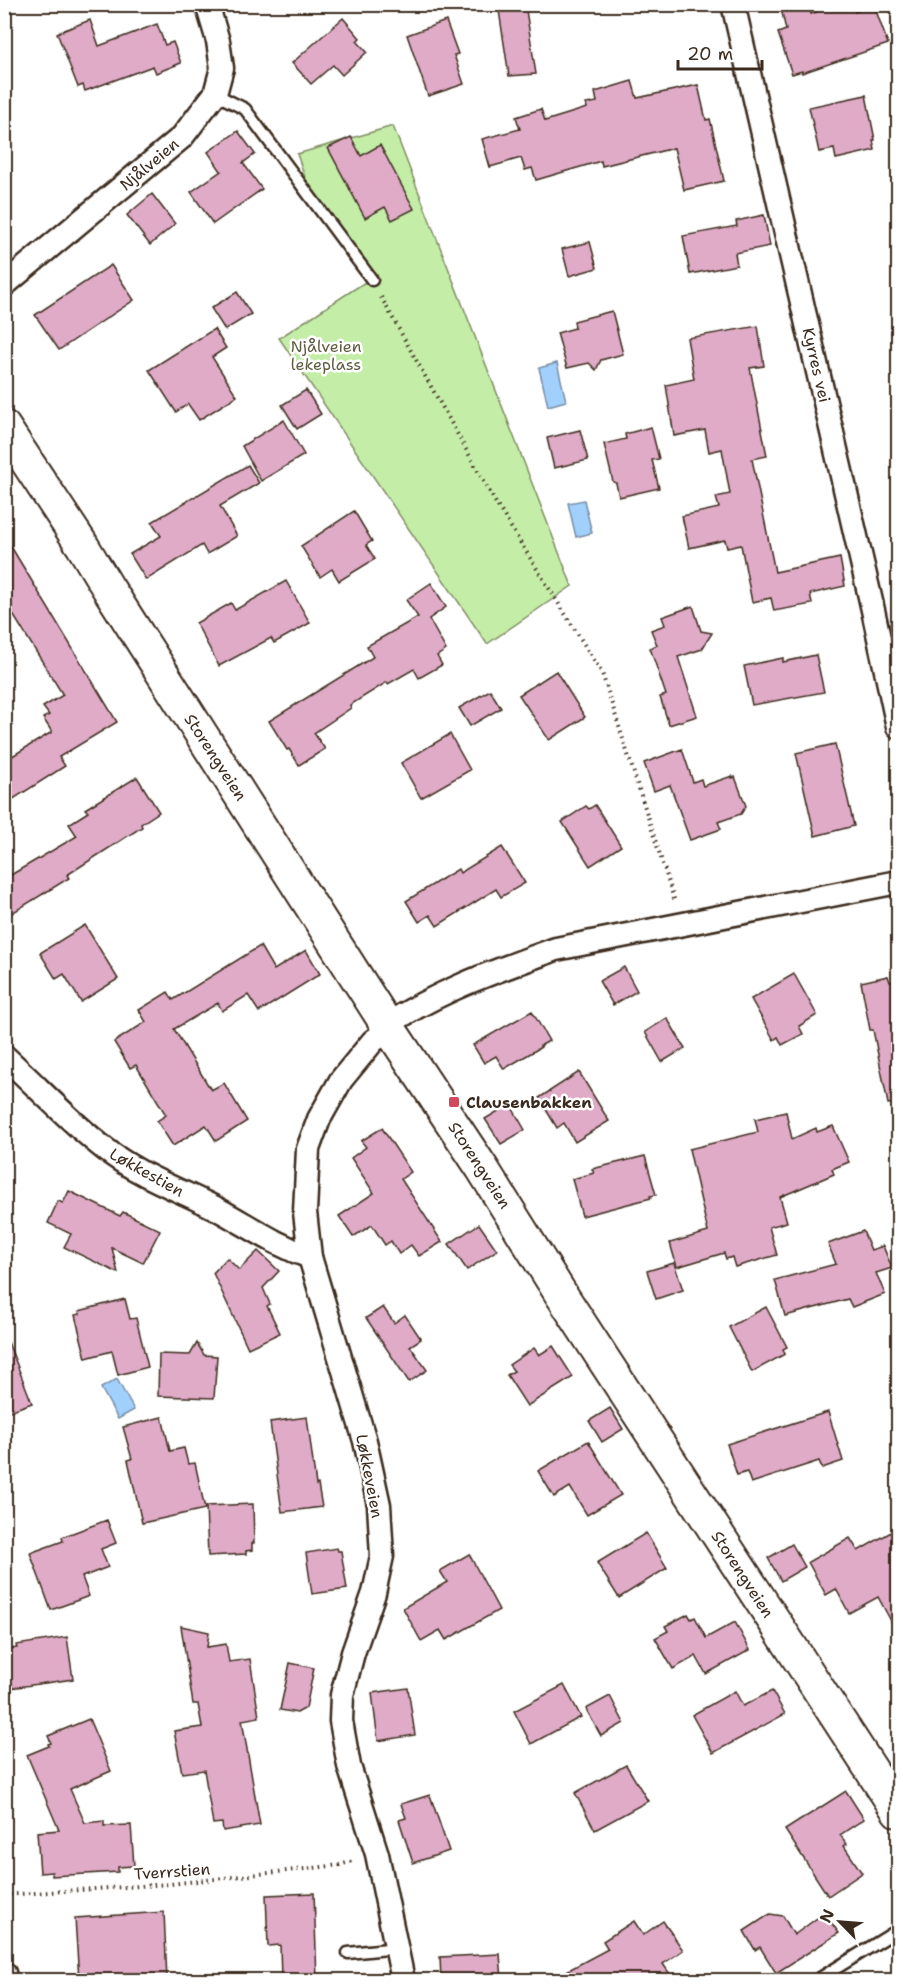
<svg xmlns="http://www.w3.org/2000/svg" width="903" height="1985" font-family="'Shantell Sans',sans-serif">
<style>
.green{fill:#c4eda8;stroke:#808c63;stroke-width:1.5}
.water{fill:#a1d0fd;stroke:#788ea4;stroke-width:1.5}
.building{fill:#dfabc6;stroke:#3b2a1e;stroke-width:1.5}
.lines{fill:none;stroke-linecap:round;stroke-linejoin:round}
.service-casing{stroke:#3b2a1e;stroke-width:15}
.minor-casing{stroke:#3b2a1e;stroke-width:27}
.secondary-casing{stroke:#3b2a1e;stroke-width:36}
.path{stroke:#3b2a1e;stroke-width:4;stroke-dasharray:1.5 4.5;stroke-linecap:butt}
.service{stroke:#fff;stroke-width:10}
.minor{stroke:#fff;stroke-width:22}
.secondary{stroke:#fff;stroke-width:32}
.poi-dot{fill:#d1495b;stroke:#fff;stroke-width:2}
.labels{text-anchor:middle;stroke-width:5;stroke-linejoin:round;paint-order:stroke}
.street-label{font-size:16px;fill:#3b2a1e;stroke:#fff}
.park-label{font-size:16px;fill:#5d5b40;stroke:#fff}
.poi-label{font-size:16px;font-weight:bold;fill:#3b2a1e;stroke:#fff;text-anchor:start}
</style>
<rect width="100%" height="100%" fill="#fff"/>
<filter id="ink" filterUnits="userSpaceOnUse"><feTurbulence type="fractalNoise" baseFrequency=".0167" numOctaves="2"/><feDisplacementMap in="SourceGraphic" scale="12" xChannelSelector="R" yChannelSelector="G"/><feConvolveMatrix kernelMatrix="1 2 1 2 8 2 1 2 1" color-interpolation-filters="sRGB"/></filter>
<g filter="url(#ink)">
<path class="green" d="M393 126 572 586 487 644 279 338 373 277 308 186 297 154Z"/>
<g class="water">
<path d="M557 363 566 401 548 406 539 368Z"/>
<path d="M584 500 592 533 576 537 568 503Z"/>
<path d="M117 1379 134 1410 118 1419 101 1388Z"/>
</g>
<g class="building">
<path d="M498 4H525L536 74 509 76Z"/>
<path d="M780 4H808L811 14 838 4H853L855 12 874 5 888 44 802 73V71L792 74 778 33 786 30Z"/>
<path d="M343 18 360 38 357 41 367 52 342 75 333 65 311 84 292 63Z"/>
<path d="M90 20 99 46 157 24 165 45 173 42 181 63 156 73 153 66 85 91 83 85 78 87 57 33Z"/>
<path d="M446 21 458 54 454 55 464 84 428 96 407 35Z"/>
<path d="M632 81 637 98 698 85 706 120 710 119 724 181 684 190 674 148 602 166 601 161 536 180 532 168 525 170 521 158 490 167 482 139 520 129 516 117 541 109 545 121 587 108 586 104 597 102 595 92Z"/>
<path d="M866 95 875 140H873L875 150 836 159 834 149 819 152 809 107Z"/>
<path d="M238 131 255 154 243 163 262 189 213 224 191 192 221 171 208 152Z"/>
<path d="M351 137 361 156 380 145 414 209 392 220 385 207 365 218 328 148Z"/>
<path d="M152 194 175 224 150 245 127 215Z"/>
<path d="M764 215 770 246 735 253 737 265 690 274 683 236 737 226 736 221Z"/>
<path d="M590 242 597 268 569 276 562 249Z"/>
<path d="M111 265 134 300 59 350 35 315Z"/>
<path d="M237 292 251 314 225 330 211 308Z"/>
<path d="M612 311 623 354 601 360 596 370 589 363 567 368 557 333 575 328 574 321Z"/>
<path d="M758 326 764 366 750 368 767 456 752 459 775 572 840 558 845 586 810 594 812 604 774 611 771 598 752 602 741 545 727 548 725 540 689 548 682 516 719 508 716 497 730 494 722 449 709 452 705 430 674 436 666 385 694 379 687 338Z"/>
<path d="M214 329 226 348 212 357 237 396 199 420 188 404 176 412 149 370Z"/>
<path d="M306 390 321 414 297 429 282 405Z"/>
<path d="M284 420 304 455 261 481 242 446Z"/>
<path d="M651 427 659 459 652 460 659 488 619 497 616 483 613 482 604 444 626 439 625 434Z"/>
<path d="M580 430 588 460 554 468 547 438Z"/>
<path d="M248 465 259 483 220 506 237 536 207 554 202 545 146 580 130 554 161 536 152 522Z"/>
<path d="M354 511 372 541 366 545 375 559 339 581 332 569 320 577 301 546Z"/>
<path d="M4 535 117 722 59 757 65 766 4 805V761L52 732 43 718 49 715 43 707 63 695 4 600Z"/>
<path d="M286 581 310 623 274 643 271 638 219 666 196 623 231 603 235 610Z"/>
<path d="M431 583 446 607 429 619 446 650 437 656 442 665 419 678 414 669 388 684 387 682 350 705 351 708 314 733 325 749 299 765 289 749 287 750 269 721 373 657 367 646 418 617 406 600Z"/>
<path d="M693 606 701 631 712 633 702 649 678 657 697 716 669 725 660 697 666 695 650 648 657 645 651 630 665 625 662 617Z"/>
<path d="M816 655 824 692 752 705 744 666 783 658V662Z"/>
<path d="M556 671 585 717 549 740 519 695Z"/>
<path d="M490 690 501 708 470 726 459 708Z"/>
<path d="M450 734 470 770 421 798 401 763Z"/>
<path d="M835 744 854 826 815 836 796 753Z"/>
<path d="M682 749 693 782 701 779 703 786 732 776V778L735 777 746 806 741 814 718 822 721 829 690 840 670 785 654 791 644 763Z"/>
<path d="M137 777 159 812 141 824 142 827 67 875 69 878 4 918V879L77 836 69 824 88 812 85 809Z"/>
<path d="M595 805 621 846 590 866 562 822 586 806 589 809Z"/>
<path d="M502 847 525 883 501 897 496 889 437 926 430 915 419 922 406 901 458 869 460 873Z"/>
<path d="M85 925 118 979 81 1002 64 974 56 979 40 953Z"/>
<path d="M260 946 274 970 306 950 320 974 259 1012 248 995 222 1011 218 1003 174 1029 211 1090 224 1083 247 1121 216 1141 206 1125 173 1146 157 1121 166 1115 136 1065 130 1068 114 1042 146 1022 139 1010 168 992 173 1000Z"/>
<path d="M624 967 637 991 613 1005 599 981Z"/>
<path d="M794 974 817 1015 799 1026 803 1034 782 1045 778 1037 774 1040 751 999Z"/>
<path d="M888 976 890 982 898 981V1103L888 1104 873 1030H870L861 982Z"/>
<path d="M532 1011 549 1041 540 1046 541 1047 504 1069 496 1056 484 1063 473 1045Z"/>
<path d="M667 1018 685 1048 662 1062 645 1032Z"/>
<path d="M579 1072 609 1121 575 1142 564 1123 557 1128 539 1098Z"/>
<path d="M510 1104 525 1130 501 1144 485 1119Z"/>
<path d="M786 1112 792 1139 816 1128 817 1132 833 1126 849 1162 832 1169 834 1174 780 1197 787 1222 769 1227 777 1255 735 1267 732 1257 726 1259 724 1253 677 1267 670 1243 708 1232 689 1149 758 1132 755 1119Z"/>
<path d="M382 1128 411 1172 401 1179 442 1242 419 1256 411 1245 399 1254 391 1241 385 1245 372 1225 353 1237 339 1216 374 1193 351 1158 366 1147 361 1141Z"/>
<path d="M645 1156 656 1195 650 1196 651 1198 582 1216 572 1179 594 1173 592 1169Z"/>
<path d="M69 1191 120 1216 123 1212 160 1230 143 1263 112 1248 118 1273 64 1247 71 1234 48 1223 58 1201 63 1203Z"/>
<path d="M479 1224 497 1250 467 1270 449 1244Z"/>
<path d="M863 1231 871 1250 883 1246 892 1268 876 1273 885 1294 852 1307 848 1299 785 1316 775 1280 836 1264 828 1244Z"/>
<path d="M258 1251 279 1271 263 1288 270 1304 267 1306 280 1333 248 1348 213 1273 227 1258 239 1270Z"/>
<path d="M674 1263 683 1290 656 1299 647 1271Z"/>
<path d="M125 1299 130 1319 136 1318 148 1367 118 1375 112 1351 86 1358 75 1315 80 1314 79 1311Z"/>
<path d="M383 1307 394 1323 405 1315 421 1339 410 1346 427 1370 409 1382 366 1318Z"/>
<path d="M766 1307 787 1347 783 1349 785 1354 752 1372 729 1327Z"/>
<path d="M6 1337 32 1403 4 1413V1338Z"/>
<path d="M197 1343 204 1355 217 1356 214 1398 158 1396 159 1354 190 1355Z"/>
<path d="M553 1346 573 1377 527 1406 507 1375 514 1371 509 1365 534 1348 539 1355Z"/>
<path d="M610 1408 623 1429 602 1442 589 1421Z"/>
<path d="M828 1412 843 1461 822 1468 819 1461 751 1483 747 1472 737 1475 727 1444Z"/>
<path d="M162 1417 170 1451 184 1448 188 1464 195 1463 205 1509 142 1523 128 1460 132 1459 123 1427Z"/>
<path d="M307 1417 316 1485 318 1484 322 1507 282 1512 270 1422Z"/>
<path d="M588 1441 621 1495 587 1515 570 1487 554 1497 538 1471Z"/>
<path d="M253 1504 254 1543H252V1550L246 1551V1554L208 1556 206 1506Z"/>
<path d="M107 1520 116 1543 101 1549 108 1567 82 1577 89 1596 51 1610 30 1553 63 1541 62 1537Z"/>
<path d="M898 1528V1634L878 1597 849 1613 836 1589 826 1595 808 1562 850 1538 858 1551Z"/>
<path d="M646 1533 667 1568 619 1598 597 1563Z"/>
<path d="M792 1544 805 1567 781 1581 768 1558Z"/>
<path d="M337 1548 338 1551H341L347 1589 312 1594 306 1553Z"/>
<path d="M469 1554 499 1610 446 1640 440 1630 421 1641 403 1608 447 1582 440 1571Z"/>
<path d="M688 1614 691 1619 695 1617 706 1638 735 1622 750 1650 706 1674 696 1656 673 1669 655 1638 668 1631 665 1626Z"/>
<path d="M181 1626 209 1632 207 1647 226 1644 229 1662 250 1659 259 1717 242 1720 260 1825 223 1831 222 1823 213 1824 204 1770 182 1773 174 1731 202 1727 198 1704H193Z"/>
<path d="M67 1637 73 1679 4 1689V1650L17 1648 16 1645Z"/>
<path d="M290 1663 314 1668 306 1708 297 1713 280 1710Z"/>
<path d="M564 1685 581 1717 531 1744 514 1711Z"/>
<path d="M408 1688 415 1735 378 1741 372 1693Z"/>
<path d="M735 1691 743 1706 772 1691 785 1714 713 1753 692 1715Z"/>
<path d="M610 1696 624 1723 601 1736 586 1709Z"/>
<path d="M89 1719 111 1771 70 1789 85 1823 104 1821V1826L131 1825 134 1866 118 1867V1872L52 1876V1872L40 1873 37 1832 59 1830 27 1755 49 1746 48 1744 51 1743 48 1736Z"/>
<path d="M626 1765 648 1801 595 1830 575 1793Z"/>
<path d="M846 1791 864 1819 840 1835 847 1844 844 1846 862 1873 828 1896 785 1830Z"/>
<path d="M430 1795 449 1851 413 1863 399 1820 406 1818 401 1804Z"/>
<path d="M314 1893 317 1980H281L280 1945 268 1946 266 1895Z"/>
<path d="M164 1912 167 1980H79L75 1918Z"/>
<path d="M824 1913 839 1933 776 1973 760 1947 755 1950 744 1931 770 1914 783 1916 794 1935Z"/>
<path d="M634 1921 643 1935 663 1921 683 1950 663 1964 674 1980H550L608 1949 603 1941Z"/>
<path d="M500 1954 502 1980H441L440 1957Z"/>
</g>
<g class="lines">
<g class="service-casing">
<g id="service">
<path d="M215 94 245 109 372 280"/>
<path d="M348 1953 398 1948"/>
<path d="M817 1980 898 1930"/>
</g>
</g>
<g class="minor-casing">
<g id="minor">
<path d="M733 4 873 610 898 727"/>
<path d="M4 285 182 137 215 94 222 68 218 41 207 4"/>
<path d="M387 1025C438 991 498 970 556 949L898 882"/>
<path d="M390 1029 373 1041 341 1080 319 1119 308 1149 305 1212 310 1257 365 1441 379 1505 382 1556 374 1593 353 1653 342 1695 341 1721 349 1766 377 1854 403 1980"/>
<path d="M4 1056C38 1087 69 1121 105 1149 139 1176 183 1191 221 1211 252 1228 276 1245 310 1257"/>
<path d="M4 1973 6 1980"/>
</g>
</g>
<g class="secondary-casing">
<path id="secondary" d="M4 427 82 545 108 588 387 1025 482 1168 559 1291 898 1811"/>
</g>
<g class="path">
<path d="M381 297 497 505 602 673 675 902"/>
<path d="M4 1895 170 1884 340 1865 353 1861"/>
</g>
<use href="#service" class="service"/>
<use href="#minor" class="minor"/>
<use href="#secondary" class="secondary"/>
</g>
</g>
<rect class="poi-dot" x="448" y="1096" width="12" height="12" rx="3"/>
<g class="labels">
<g class="street-label">
<text transform="translate(149 164) rotate(-40)" y="6">Njålveien</text>
<text transform="translate(817 365) rotate(77)" y="6">Kyrres vei</text>
<text transform="translate(216 757) rotate(57)" y="6">Storengveien</text>
<text transform="translate(480 1165) rotate(57)" y="6">Storengveien</text>
<text transform="translate(147 1172) rotate(29)" y="6">Løkkestien</text>
<text transform="translate(370 1476) rotate(79)" y="6">Løkkeveien</text>
<text transform="translate(743 1574) rotate(57)" y="6">Storengveien</text>
<text transform="translate(172 1871) rotate(-4)" y="6">Tverrstien</text>
</g>
<g class="park-label">
<text x="326" y="352">Njålveien<tspan x="326" dy="18">lekeplass</tspan></text>
</g>
<g class="poi-label">
<text x="466" y="1108">Clausenbakken</text>
</g>
</g>
<rect width="903" height="1985" fill="none" stroke="#fff" stroke-width="24"/>
<rect x="12" y="12" width="879" height="1961" fill="none" stroke="#3b2a1e" stroke-width="2" filter="url(#ink)"/>
<g transform="translate(840 1922) rotate(295)" stroke="#ffffff" stroke-width="4.5" paint-order="stroke">
<path d="M0-4.5L10 22L0 15L-10 22Z" fill="#3b2a1e"/>
<text y="-9" font-size="16" font-weight="bold" text-anchor="middle" fill="#3b2a1e">N</text>
</g>
<path d="M678 60v9h84v-9" fill="none" stroke="#3b2a1e" stroke-width="3"/>
<text x="687" y="60" font-size="18" fill="#3b2a1e" stroke="#ffffff" stroke-width="4.5" paint-order="stroke">20 m</text>
</svg>
